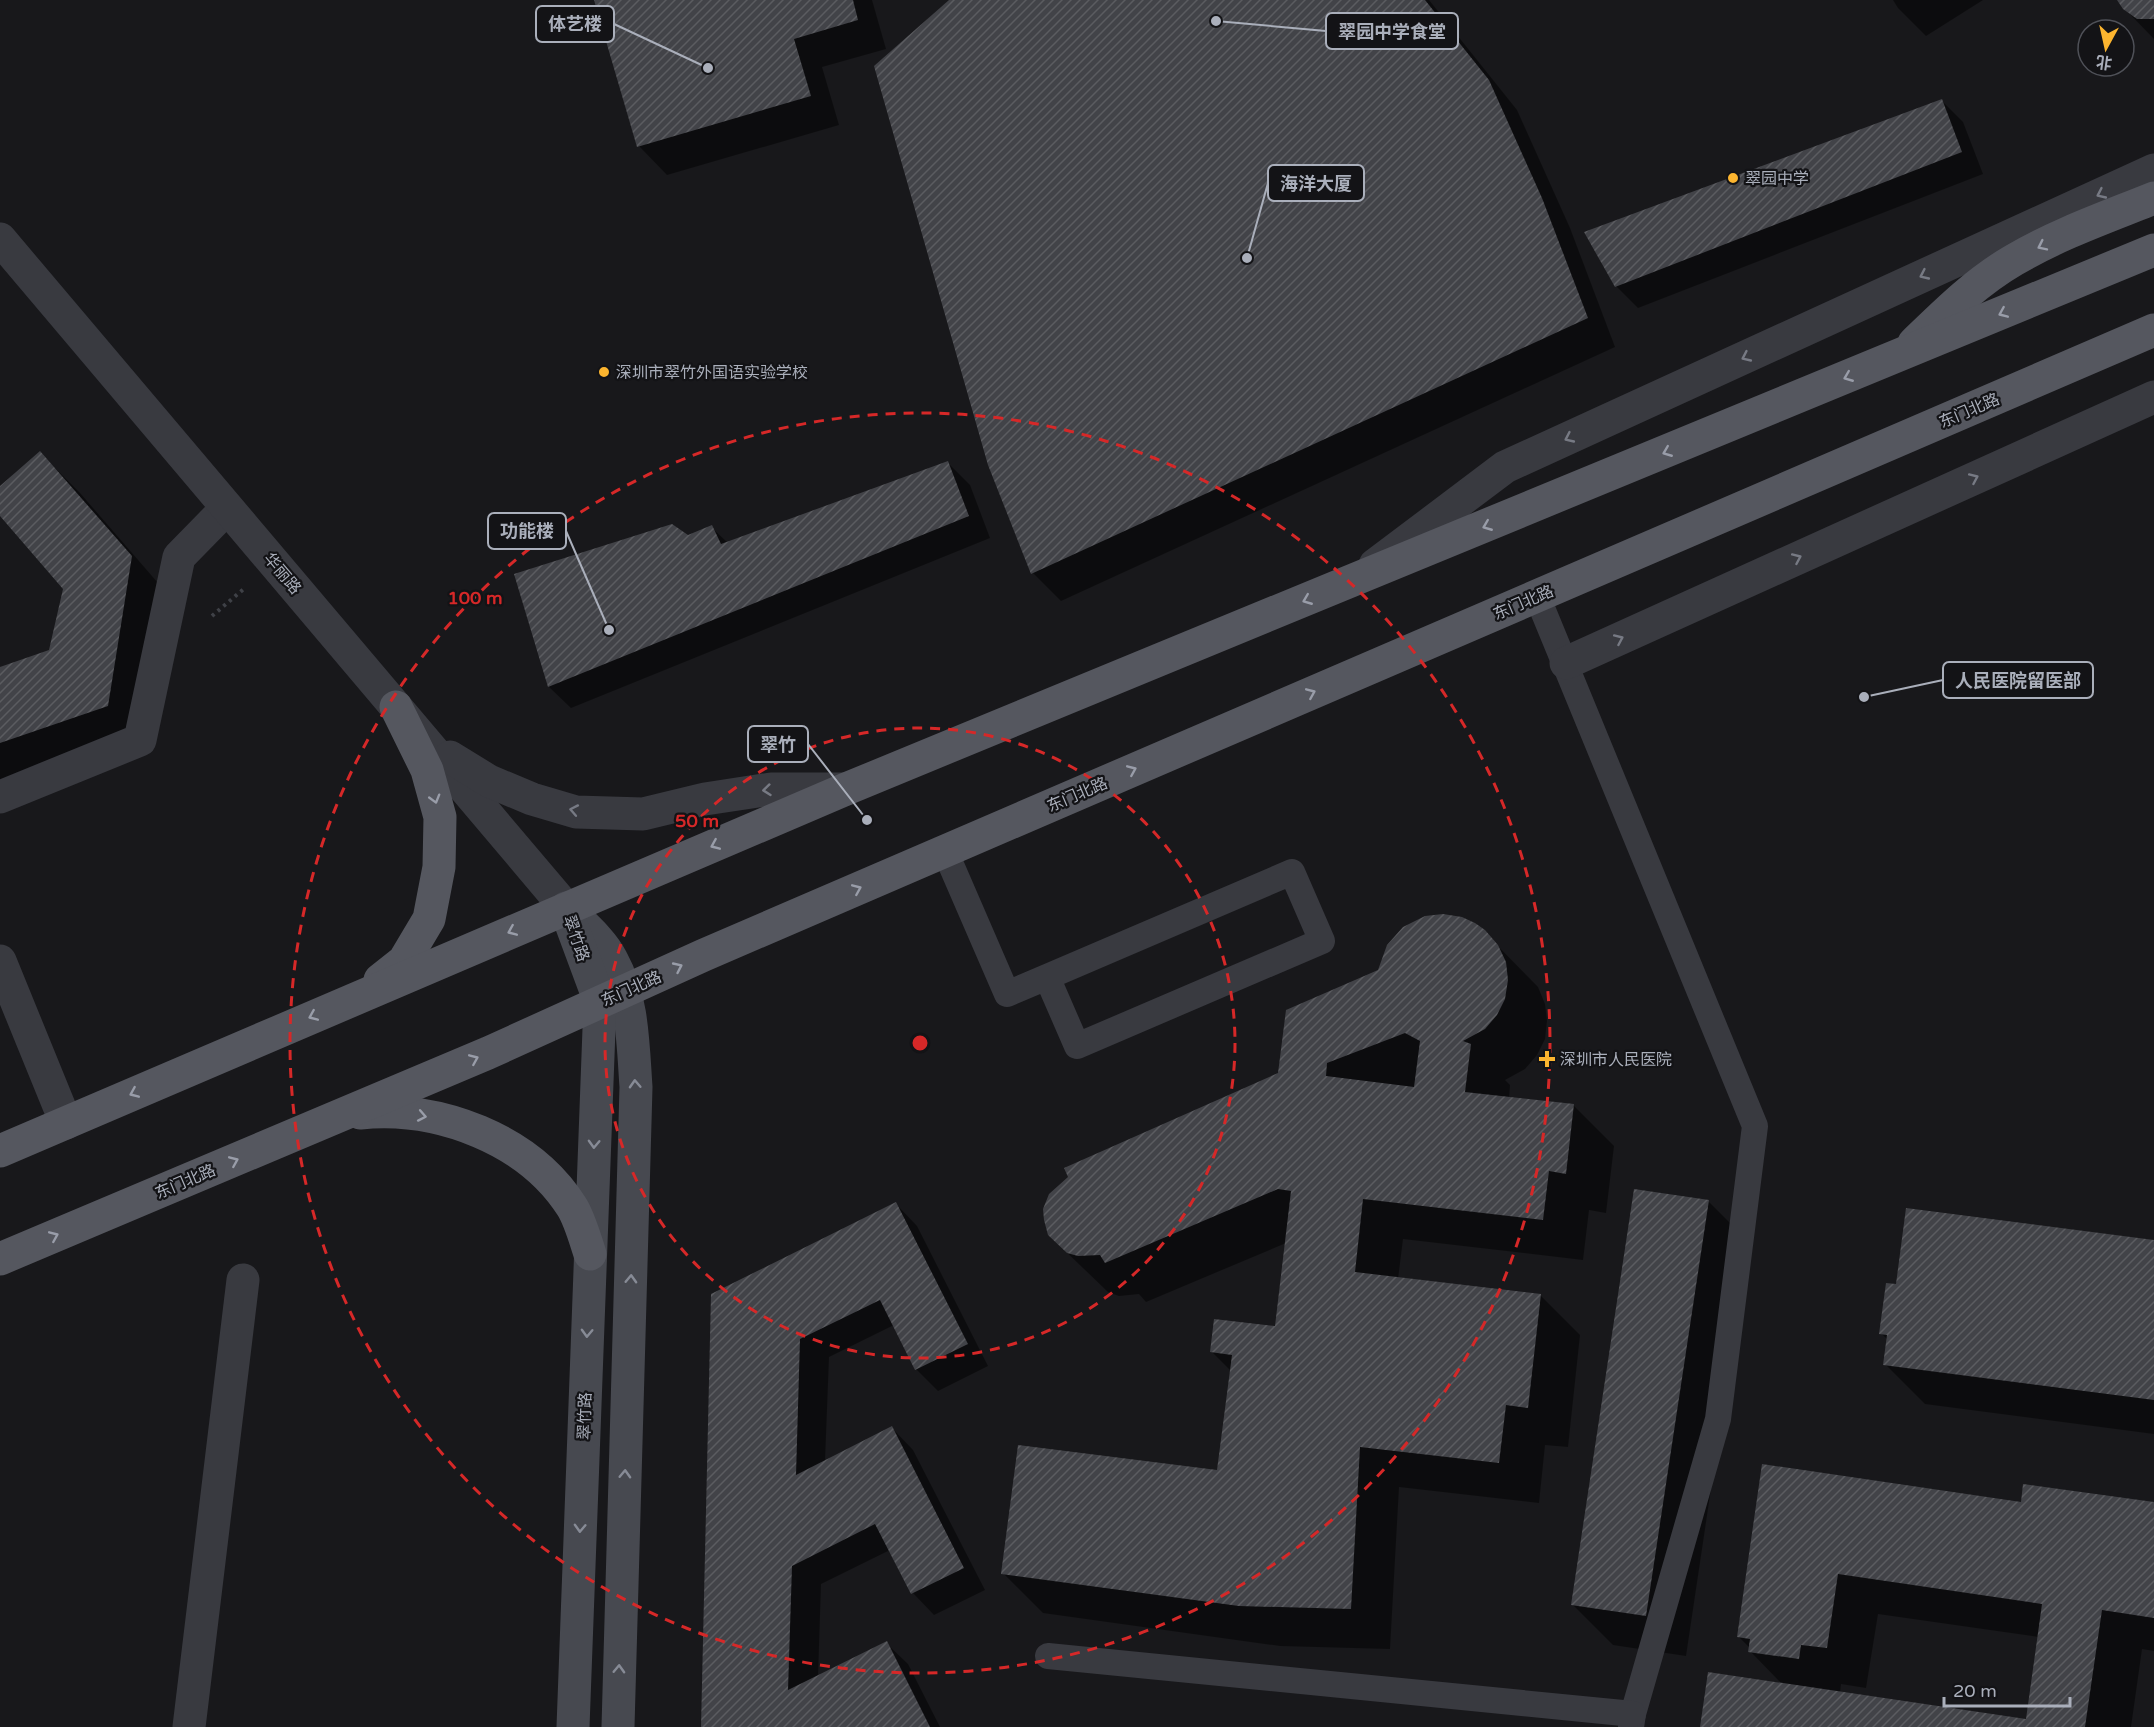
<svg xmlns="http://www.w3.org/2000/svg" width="2154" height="1727" font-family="'Varela Round','Noto Sans SC',sans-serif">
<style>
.shadow{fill:#0007;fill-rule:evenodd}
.building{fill:url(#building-hatch);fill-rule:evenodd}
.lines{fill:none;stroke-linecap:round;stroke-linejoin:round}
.path{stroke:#3f4147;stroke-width:4;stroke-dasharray:3 4.5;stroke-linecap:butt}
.service{stroke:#393a40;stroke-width:26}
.minor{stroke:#393a40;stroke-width:33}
.tertiary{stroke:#393a40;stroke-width:33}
.secondary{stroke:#474950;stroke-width:33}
.primary{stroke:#55575f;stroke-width:33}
.oneway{stroke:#777a84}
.oneway2{stroke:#999da9}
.oneway3{stroke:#878b96}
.ring{fill:none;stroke:#d62828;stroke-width:3;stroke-dasharray:10 8}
.poi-dot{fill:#fcb52f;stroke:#131316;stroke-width:2}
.labels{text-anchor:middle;stroke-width:4.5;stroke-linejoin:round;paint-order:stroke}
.poi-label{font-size:16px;fill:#aaafbb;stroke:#131316;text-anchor:start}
.street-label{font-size:16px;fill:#aaafbb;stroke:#131316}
.centre{fill:#d62828;stroke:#131316;stroke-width:3}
.ring-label{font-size:18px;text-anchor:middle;font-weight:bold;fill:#d62828;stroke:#131316;stroke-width:4.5;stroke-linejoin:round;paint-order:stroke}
.leader{fill:none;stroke:#aaafbb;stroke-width:2}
.callout-dot{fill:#aaafbb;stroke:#131316;stroke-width:2}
.callout{fill:#131316;stroke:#aaafbb;stroke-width:2}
.callout-label{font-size:18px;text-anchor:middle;font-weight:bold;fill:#aaafbb}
</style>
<defs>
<pattern id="building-hatch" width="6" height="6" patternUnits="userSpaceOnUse" patternTransform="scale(1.5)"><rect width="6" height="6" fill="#424348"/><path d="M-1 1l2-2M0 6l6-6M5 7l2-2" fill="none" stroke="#5b5c60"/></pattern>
</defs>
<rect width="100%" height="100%" fill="#18181b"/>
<g class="shadow">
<path d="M595 0H872L886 49 822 67 839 125 667 175 639 146Z"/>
<path d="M951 0H1429L1517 110 1570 228 1615 347 1061 601 1033 573Z"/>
<path d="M1893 0H1983L1926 36 1898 8Z"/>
<path d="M2119 0H2154V39L2124 8Z"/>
<path d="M1941 100 1963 122 1983 174 1638 308 1616 286Z"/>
<path d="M40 453 80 493 171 598 148 746 0 796V668L50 652 65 589 0 513V488Z"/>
<path d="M948 463 970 485 990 538 571 708 549 687 711 527 728 543Z"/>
<path d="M1484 932 1538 987 1545 1004 1547 1021 1545 1039 1537 1055 1525 1069 1505 1080 1510 1085 1509 1099 1574 1106 1614 1146 1606 1213 1589 1210 1583 1260 1403 1239 1398 1279 1540 1295 1580 1335 1568 1447 1545 1445 1539 1503 1399 1487 1390 1649 1280 1646 1043 1613 1003 1573 1219 1471 1231 1371 1211 1351 1276 1328 1286 1243 1146 1302 1139 1294 1119 1296 1108 1292 1058 1244 1280 1074Z"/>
<path d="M1708 1201 1748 1241 1686 1656 1613 1645 1573 1605Z"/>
<path d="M896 1204 917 1226 988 1366 938 1391 916 1369 894 1325 829 1357 825 1461 892 1428 913 1450 985 1590 934 1615 913 1593 890 1550 821 1584 818 1677 886 1643 908 1664 940 1727H702L712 1295Z"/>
<path d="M2154 1242V1434L1925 1404 1885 1364 1888 1340 1881 1333 1897 1286Z"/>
<path d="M1763 1466 2022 1503 2154 1504V1651L2142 1649 2131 1727H1701L1783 1685 1750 1651V1648L1738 1636ZM1878 1614 2039 1637 2027 1720 1840 1693 1841 1684 1866 1688Z"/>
</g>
<g class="building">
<path d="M594 0H853L858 20 794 39 811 96 637 147Z"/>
<path d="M949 0H1425L1489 80 1542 198 1588 318 1031 574 988 465 874 66Z"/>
<path d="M2117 0H2154V19H2137L2123 9Z"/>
<path d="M1942 99 1962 152 1615 287 1584 232Z"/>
<path d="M40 451 132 556 108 706 0 743V667L49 650 63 589 0 516V486Z"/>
<path d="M948 461 969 516 548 687 514 574 672 524 688 535 712 525 721 544Z"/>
<path d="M1443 914 1462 917 1475 923 1485 930 1498 945 1506 962 1508 980 1505 999 1497 1015 1485 1029 1463 1041 1471 1044 1465 1092 1574 1104 1566 1174 1549 1171 1543 1220 1363 1199 1355 1272 1541 1294 1528 1408 1506 1405 1499 1463 1360 1447 1351 1609 1239 1606 1001 1574 1018 1445 1217 1470 1232 1355 1210 1352 1214 1319 1275 1326 1291 1191 1278 1189 1105 1263 1100 1255 1078 1256 1067 1253 1048 1235 1044 1220 1043 1209 1049 1194 1068 1177 1064 1168 1278 1073 1286 1010 1378 970 1387 945 1403 927 1425 916ZM1405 1033 1420 1041 1414 1087 1326 1076 1327 1063Z"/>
<path d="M1634 1189 1709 1200 1646 1616 1571 1605Z"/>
<path d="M896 1202 968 1344 915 1370 880 1300 800 1339 796 1475 892 1426 964 1568 911 1594 875 1524 792 1566 788 1690 887 1641 930 1727H701L711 1294Z"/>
<path d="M1906 1208 2154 1240V1400L1883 1365 1887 1335 1879 1334 1886 1283 1896 1284Z"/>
<path d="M1762 1464 2021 1502 2023 1484 2154 1502V1618L2102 1610 2085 1727H1700L1708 1672 2026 1719 2042 1604 1838 1574 1827 1648 1801 1645 1799 1659 1748 1652 1750 1639 1737 1637Z"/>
</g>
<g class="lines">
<path class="path" d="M212 616 246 587"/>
<g class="service">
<path d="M1537 596 1755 1126 1718 1419 1633 1714 1631 1727"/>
<path d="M945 851 1007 994 1047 977 1292 872 1322 941 1077 1046 1047 977"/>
<path d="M1048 1656 1633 1714"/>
</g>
<g class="minor">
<path d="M1375 565 1505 467 2154 170"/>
<path d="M1566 663 2154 397"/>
<path d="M0 797 140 740 179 557 227 508"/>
<path d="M0 961 66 1123"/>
<path d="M189 1727 243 1280"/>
</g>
<g class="tertiary">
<path d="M0 239 566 908"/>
<path d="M450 757 489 781 532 799 576 812 643 814 705 799 771 789H846"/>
</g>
<g class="secondary">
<path d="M566 908C582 924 602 940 612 960 633 998 633 1045 636 1087L618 1727"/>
<path d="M570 921 600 1002 573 1727"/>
</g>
<g class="primary">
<path d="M1914 343C1945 313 1976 282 2014 260 2058 234 2107 217 2154 198"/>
<path d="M380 980 404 961 429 919 439 867 440 817 427 770 396 707"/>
<path d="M360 1113C438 1105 529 1139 572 1207 580 1220 585 1239 590 1254"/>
<path d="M0 1151 846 789 2154 250"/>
<path d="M0 1259 488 1053 704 955 2154 330"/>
</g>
</g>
<defs><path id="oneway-chevron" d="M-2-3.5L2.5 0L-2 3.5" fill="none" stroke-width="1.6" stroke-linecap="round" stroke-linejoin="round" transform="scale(1.5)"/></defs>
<g class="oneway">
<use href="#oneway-chevron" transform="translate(2101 194) rotate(155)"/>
<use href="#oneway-chevron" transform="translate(1924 275) rotate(155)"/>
<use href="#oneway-chevron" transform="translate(1746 357) rotate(155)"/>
<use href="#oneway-chevron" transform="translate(1569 438) rotate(155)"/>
<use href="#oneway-chevron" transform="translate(1974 478) rotate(-24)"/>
<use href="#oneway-chevron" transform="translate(1797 558) rotate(-24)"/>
<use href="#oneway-chevron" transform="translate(1619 639) rotate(-24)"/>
<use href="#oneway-chevron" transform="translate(767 790) rotate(174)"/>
<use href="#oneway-chevron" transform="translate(574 810) rotate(-169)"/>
</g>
<g class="oneway2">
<use href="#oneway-chevron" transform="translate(2042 246) rotate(154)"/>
<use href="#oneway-chevron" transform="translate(2003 313) rotate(157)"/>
<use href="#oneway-chevron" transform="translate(1848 377) rotate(158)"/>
<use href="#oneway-chevron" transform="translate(1667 452) rotate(158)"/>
<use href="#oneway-chevron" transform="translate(1487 526) rotate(158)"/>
<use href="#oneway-chevron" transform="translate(1307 600) rotate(158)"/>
<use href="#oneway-chevron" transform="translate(1311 693) rotate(-23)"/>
<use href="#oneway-chevron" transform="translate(1132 770) rotate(-23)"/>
<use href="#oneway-chevron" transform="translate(435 799) rotate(74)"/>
<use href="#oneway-chevron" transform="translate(715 845) rotate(157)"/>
<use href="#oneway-chevron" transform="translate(857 889) rotate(-23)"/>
<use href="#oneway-chevron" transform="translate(512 931) rotate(157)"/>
<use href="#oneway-chevron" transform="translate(678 967) rotate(-25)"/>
<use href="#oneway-chevron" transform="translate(313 1016) rotate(157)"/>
<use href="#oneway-chevron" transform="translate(474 1059) rotate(-23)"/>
<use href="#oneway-chevron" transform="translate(134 1093) rotate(157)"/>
<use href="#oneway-chevron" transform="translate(422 1116) rotate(11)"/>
<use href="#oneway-chevron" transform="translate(234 1161) rotate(-23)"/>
<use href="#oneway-chevron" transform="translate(54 1236) rotate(-23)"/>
</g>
<g class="oneway3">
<use href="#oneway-chevron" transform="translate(635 1084) rotate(-93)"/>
<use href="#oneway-chevron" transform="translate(594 1144) rotate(92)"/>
<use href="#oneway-chevron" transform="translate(631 1279) rotate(-88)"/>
<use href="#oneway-chevron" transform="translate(587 1333) rotate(92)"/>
<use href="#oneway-chevron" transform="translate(625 1474) rotate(-88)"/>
<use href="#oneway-chevron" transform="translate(580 1528) rotate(92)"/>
<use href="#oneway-chevron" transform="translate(619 1669) rotate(-88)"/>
</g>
<g class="ring">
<circle cx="920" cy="1043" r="315"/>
<circle cx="920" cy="1043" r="630"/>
</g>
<g class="poi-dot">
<circle cx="1733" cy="178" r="6"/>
<circle cx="604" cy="372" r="6"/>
<path d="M1544 1050h6v6h6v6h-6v6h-6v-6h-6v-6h6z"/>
</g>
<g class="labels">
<g class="poi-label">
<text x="1745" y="184">翠园中学</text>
<text x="616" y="378">深圳市翠竹外国语实验学校</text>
<text x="1560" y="1065">深圳市人民医院</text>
</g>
<g class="street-label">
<text transform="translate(1969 410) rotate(-23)" y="6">东门北路</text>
<text transform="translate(283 573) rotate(50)" y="6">华丽路</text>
<text transform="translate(1523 602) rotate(-23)" y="6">东门北路</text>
<text transform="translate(1077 794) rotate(-23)" y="6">东门北路</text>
<text transform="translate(577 938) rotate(71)" y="6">翠竹路</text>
<text transform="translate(631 988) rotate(-24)" y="6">东门北路</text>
<text transform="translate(185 1181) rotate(-23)" y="6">东门北路</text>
<text transform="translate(584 1416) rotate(-88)" y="6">翠竹路</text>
</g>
</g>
<circle cx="920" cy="1043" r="9" class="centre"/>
<g class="ring-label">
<text x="475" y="604">100 m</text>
<text x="697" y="827">50 m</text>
</g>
<path class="leader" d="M708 68L614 24M1216 21L1326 31M1247 258L1268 183M609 630L566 531M1864 697L1943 680M867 820L808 744"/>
<g class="callout-dot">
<circle cx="708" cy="68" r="6"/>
<circle cx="1216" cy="21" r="6"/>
<circle cx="1247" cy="258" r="6"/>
<circle cx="609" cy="630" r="6"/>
<circle cx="1864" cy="697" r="6"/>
<circle cx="867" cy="820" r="6"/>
</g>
<g class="callout">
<rect x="536" y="6" width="78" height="36" rx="6"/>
<rect x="1326" y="13" width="132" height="36" rx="6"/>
<rect x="1268" y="165" width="96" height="36" rx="6"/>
<rect x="488" y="513" width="78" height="36" rx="6"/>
<rect x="1943" y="662" width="150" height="36" rx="6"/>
<rect x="748" y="726" width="60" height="36" rx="6"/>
</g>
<g class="callout-label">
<text x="575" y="30">体艺楼</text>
<text x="1392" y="38">翠园中学食堂</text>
<text x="1316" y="190">海洋大厦</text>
<text x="527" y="537">功能楼</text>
<text x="2018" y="687">人民医院留医部</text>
<text x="778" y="751">翠竹</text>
</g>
<g transform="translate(2106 48) rotate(188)"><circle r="28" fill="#131316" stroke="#4f5158" stroke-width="1.5"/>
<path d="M0-4.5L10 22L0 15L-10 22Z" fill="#fcb52f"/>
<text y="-9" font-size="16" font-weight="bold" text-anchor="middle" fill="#aaafbb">北</text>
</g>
<path d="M1944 1697v9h126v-9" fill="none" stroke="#aaafbb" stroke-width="3"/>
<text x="1953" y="1697" font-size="18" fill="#aaafbb" stroke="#131316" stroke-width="4.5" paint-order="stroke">20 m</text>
</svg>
